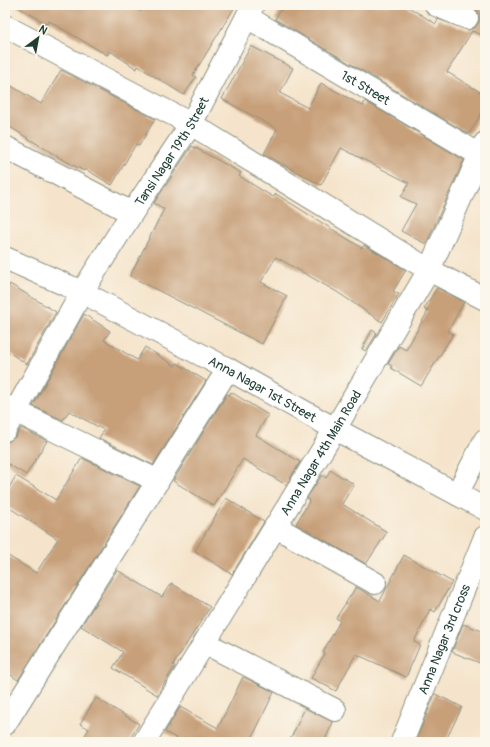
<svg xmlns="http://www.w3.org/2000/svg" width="490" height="747" font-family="Pangolin,sans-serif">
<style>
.building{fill:#c7a07a}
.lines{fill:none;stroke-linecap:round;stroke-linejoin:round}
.minor-casing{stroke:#8a9080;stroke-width:24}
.minor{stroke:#fff;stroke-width:22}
.labels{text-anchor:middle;stroke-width:3;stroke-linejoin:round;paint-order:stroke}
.street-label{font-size:13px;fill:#1f3d34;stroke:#fbf7ec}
</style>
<rect width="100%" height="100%" fill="#fbf7ec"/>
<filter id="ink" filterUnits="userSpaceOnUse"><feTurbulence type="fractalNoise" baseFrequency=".025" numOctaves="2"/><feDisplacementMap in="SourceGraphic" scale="8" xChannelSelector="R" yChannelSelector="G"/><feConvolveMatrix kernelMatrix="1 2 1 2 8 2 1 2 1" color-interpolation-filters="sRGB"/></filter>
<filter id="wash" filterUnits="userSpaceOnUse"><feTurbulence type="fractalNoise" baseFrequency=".012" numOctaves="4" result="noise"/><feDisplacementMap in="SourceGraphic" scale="16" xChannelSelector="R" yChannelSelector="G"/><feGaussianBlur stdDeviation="0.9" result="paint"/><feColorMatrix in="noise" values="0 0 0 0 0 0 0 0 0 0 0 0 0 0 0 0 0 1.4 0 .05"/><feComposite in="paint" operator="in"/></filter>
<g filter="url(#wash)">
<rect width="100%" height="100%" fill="#f5e4cb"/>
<g id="blocks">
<g class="building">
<path d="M15 5H129L141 12 146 5H236L193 75 196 77 184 95 138 66 137 69 110 51 107 55 49 21 47 24Z"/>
<path d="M283 5H405L436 24 438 19 468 30 475 28 479 22V17L477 10 468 5H485V36L472 31 447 72 485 95V107L469 134 275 19Z"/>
<path d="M251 46 293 68 280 93 308 108 321 83 363 106 365 101 464 160 426 244 401 231 416 204 401 197 409 183 341 148 321 185 264 154 277 129 222 99Z"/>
<path d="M61 70 155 119 139 146 136 144 112 185 85 169 84 171 60 158 5 124V82L41 104Z"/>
<path d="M192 146 241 173 239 176 273 197 276 194 362 248 364 245 406 270 393 291 399 294 382 322 337 292 276 257 261 282 287 296 262 344 130 276 164 209 154 203Z"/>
<path d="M10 284 56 312 27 364 5 350V292Z"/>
<path d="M437 288 464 302 448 331 453 334 421 386 391 368 392 366 388 364 399 346 406 350 428 311 424 309Z"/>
<path d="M84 314 110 331 104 340 137 360 145 347 175 366 177 363 206 381 153 465 99 438 104 430 69 411 63 420 33 406Z"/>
<path d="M372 330 377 333 366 351 362 349Z"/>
<path d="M231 392 268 415 256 435 300 462 286 485 243 459 214 506 173 481 227 394 229 396Z"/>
<path d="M21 428 47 441 26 475 5 462V444L16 436Z"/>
<path d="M82 458 140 486 18 680 5 671V554L36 573 58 539 5 505V494L16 476 56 500Z"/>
<path d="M330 470 354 484 342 504 387 532 366 564 296 524 310 500 307 498 322 475 326 478Z"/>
<path d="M226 498 264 522 232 574 195 551Z"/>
<path d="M404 555 452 582 435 612 430 609 414 642 420 645 406 677 356 654 336 691 311 678 325 653 323 652 340 621 336 618 356 587 380 601Z"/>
<path d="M117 570 162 597 171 583 210 607 173 665 175 666 157 695 113 668 123 652 81 626Z"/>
<path d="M463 624 485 632V665L452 652Z"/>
<path d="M243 677 274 692 250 742H183L165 732 180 707 218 728Z"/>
<path d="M435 694 462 707 445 742H415Z"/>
<path d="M96 698 139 724 128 742H81L89 729 80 724Z"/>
<path d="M305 708 333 722 324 742H289Z"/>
</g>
</g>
</g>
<g filter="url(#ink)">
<use href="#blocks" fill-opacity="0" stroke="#8a9080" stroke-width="1"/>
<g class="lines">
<g class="minor-casing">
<g id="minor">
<path d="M436 5 467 18"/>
<path id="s1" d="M247 17 485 158"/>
<path d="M5 26 191 124 429 270 485 299"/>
<path d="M5 147 132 213"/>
<path id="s2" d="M5 258 82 292 228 369 335 429 485 509"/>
<path d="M5 406 158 481"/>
<path id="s3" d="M5 430 82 292 132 213 191 124 253 5"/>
<path d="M457 494 485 440"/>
<path d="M276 527 375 583"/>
<path d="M205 643 335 710"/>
<path d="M5 724 228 369"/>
<path id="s4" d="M144 742 335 429 429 270 485 143"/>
<path id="s5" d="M402 742 485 537"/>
</g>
</g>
<use href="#minor" class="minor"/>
</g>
</g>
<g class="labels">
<g class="street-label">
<text dy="5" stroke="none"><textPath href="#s1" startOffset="138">1st Street</textPath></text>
<text dy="5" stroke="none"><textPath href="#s3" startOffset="325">Tansi Nagar 19th Street</textPath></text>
<text dy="5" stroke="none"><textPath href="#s2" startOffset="289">Anna Nagar 1st Street</textPath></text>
<text dy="5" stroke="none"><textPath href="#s4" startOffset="339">Anna Nagar 4th Main Road</textPath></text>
<text dy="5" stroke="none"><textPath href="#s5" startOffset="111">Anna Nagar 3rd cross</textPath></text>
</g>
</g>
<rect width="490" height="747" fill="none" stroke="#fbf7ec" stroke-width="20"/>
<g transform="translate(38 38) rotate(32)" stroke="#fbf7ec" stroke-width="3" paint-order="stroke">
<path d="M0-3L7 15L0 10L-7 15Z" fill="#1f3d34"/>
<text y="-6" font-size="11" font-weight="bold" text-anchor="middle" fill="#1f3d34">N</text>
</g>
</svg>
